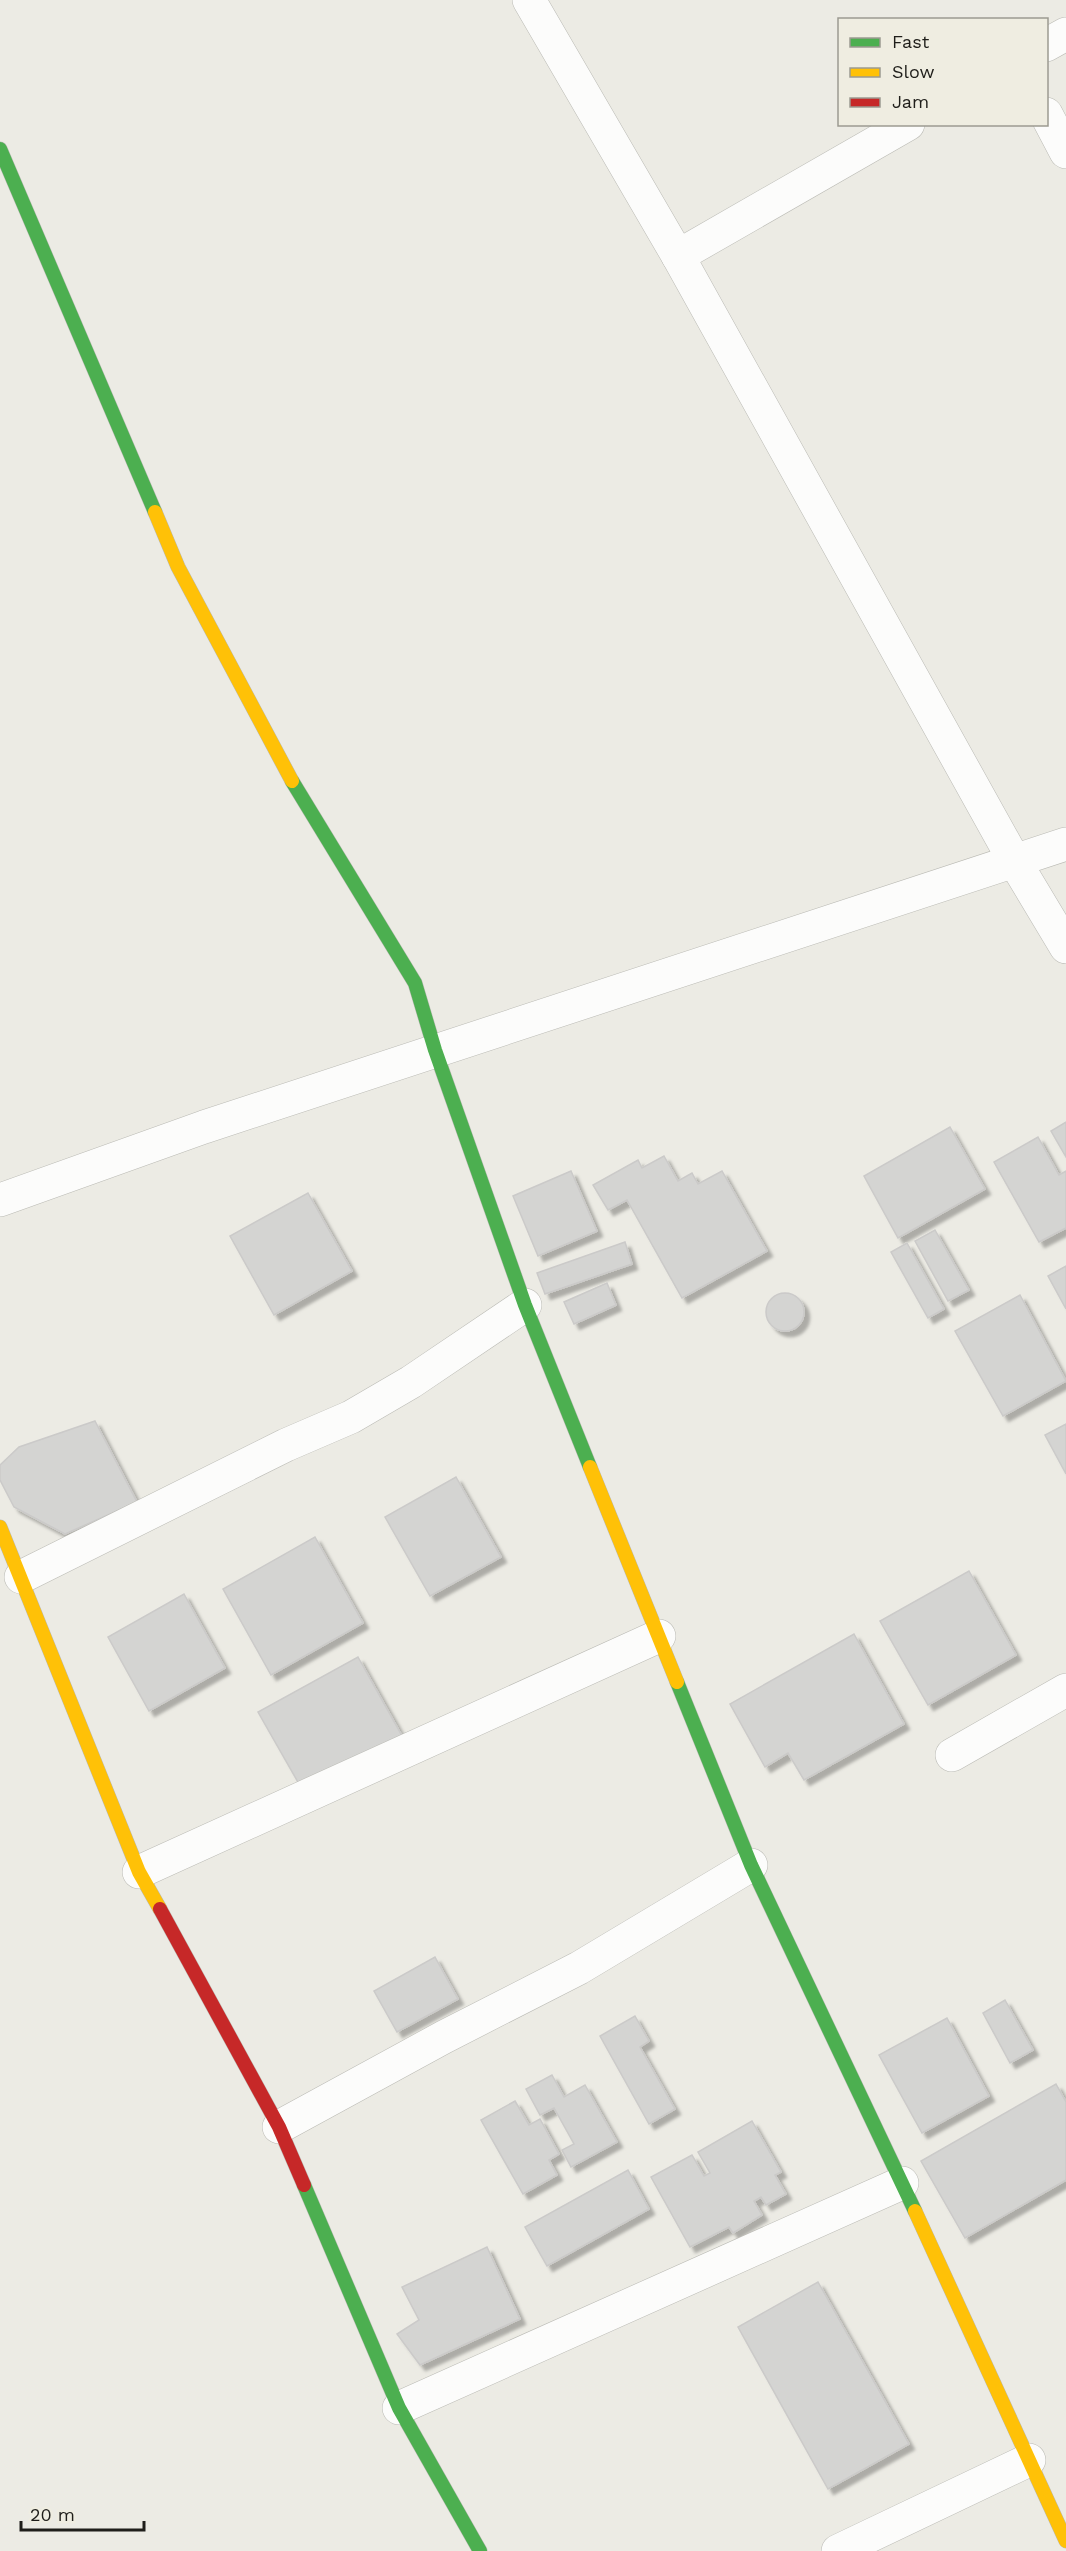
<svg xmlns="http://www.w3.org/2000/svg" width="1066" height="2551" font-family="'Work Sans',sans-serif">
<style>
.building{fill:#d4d4d2;stroke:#cbcac9;stroke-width:1.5;filter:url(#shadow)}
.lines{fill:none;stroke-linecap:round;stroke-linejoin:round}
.street-casing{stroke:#babab4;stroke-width:34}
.fast-casing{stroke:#babab4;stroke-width:15}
.slow-casing{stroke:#babab4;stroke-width:15}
.jam-casing{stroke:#babab4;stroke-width:15}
.street{stroke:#fcfcfb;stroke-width:33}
.fast{stroke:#4caf50;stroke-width:14}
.slow{stroke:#ffc107;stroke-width:14}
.jam{stroke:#c62828;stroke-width:14}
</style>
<defs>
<filter id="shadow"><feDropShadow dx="5.5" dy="5.5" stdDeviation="1.5" flood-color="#0004"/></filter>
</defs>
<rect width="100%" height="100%" fill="#ecebe4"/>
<g class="building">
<path d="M1066 1122V1157L1051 1131Z"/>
<path d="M950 1127 985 1189 898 1238 864 1176Z"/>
<path d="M1038 1137 1059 1175 1066 1171V1228L1039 1242 994 1162Z"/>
<path d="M664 1156 678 1181 692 1173 698 1184 722 1171 767 1251 682 1298 627 1200 608 1210 593 1185 638 1160 642 1168Z"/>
<path d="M571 1171 597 1231 538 1256 513 1196Z"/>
<path d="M308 1193 352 1271 274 1315 230 1236Z"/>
<path d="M935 1230 969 1290 948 1301 915 1241Z"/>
<path d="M625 1242 632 1264 545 1294 537 1273Z"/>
<path d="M907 1243 944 1309 928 1318 891 1252Z"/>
<path d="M1066 1266V1309L1048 1276Z"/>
<path d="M607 1283 616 1305 574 1324 564 1302Z"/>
<circle cx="785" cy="1312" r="19"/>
<path d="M1020 1295 1066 1381 1003 1416 955 1331Z"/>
<path d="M95 1421 137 1502 65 1534 14 1507 0 1480V1465L19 1447Z"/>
<path d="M1066 1424V1474L1045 1435Z"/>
<path d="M456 1477 501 1557 430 1596 385 1517Z"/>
<path d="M315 1537 363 1623 271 1675 223 1589Z"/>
<path d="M969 1571 1016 1655 928 1705 880 1621Z"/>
<path d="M184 1594 225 1668 149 1711 108 1637Z"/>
<path d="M854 1634 904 1724 804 1780 788 1753 765 1767 730 1704Z"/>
<path d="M358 1657 402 1736 303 1791 258 1712Z"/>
<path d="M435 1957 458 1999 397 2032 374 1991Z"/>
<path d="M1005 2000 1033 2050 1010 2063 983 2013Z"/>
<path d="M635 2016 649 2041 640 2047 675 2109 649 2124 600 2036Z"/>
<path d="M947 2018 989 2096 922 2133 879 2055Z"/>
<path d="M552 2075 564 2097 585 2085 617 2142 571 2167 562 2150 574 2144 554 2108 540 2115 526 2089Z"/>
<path d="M1056 2084 1066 2102V2180L965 2238 921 2161Z"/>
<path d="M515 2101 529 2125 540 2119 559 2154 549 2160 557 2175 523 2194 481 2120Z"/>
<path d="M752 2121 781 2172 775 2175 786 2194 766 2205 761 2197 754 2201 762 2215 733 2233 729 2227 690 2247 651 2177 692 2155 704 2176 710 2173 698 2152Z"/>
<path d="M628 2170 649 2209 547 2266 525 2227Z"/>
<path d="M487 2247 520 2319 420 2365 397 2334 419 2320 402 2287Z"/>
<path d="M818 2282 909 2444 828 2489 738 2327Z"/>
</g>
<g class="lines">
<g class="street-casing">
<g id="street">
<path d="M529 0 678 256 1015 862 1066 947"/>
<path d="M1046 45 1066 34"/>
<path d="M1046 114 1066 152"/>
<path d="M678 256 908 124"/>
<path d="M0 1200 204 1127 1066 844"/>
<path d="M21 1577 286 1445 351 1417 411 1382 525 1305"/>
<path d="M952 1755 1066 1690"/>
<path d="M139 1872 659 1636"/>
<path d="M279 2127 444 2037 579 1968 751 1865"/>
<path d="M399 2408 902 2183"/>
<path d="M838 2551 1029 2460"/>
</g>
</g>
<g class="fast-casing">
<g id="fast">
<path d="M0 149 155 512"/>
<path d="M292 781 415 983 435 1050 525 1305 590 1467"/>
<path d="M677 1682 751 1865 915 2211"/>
<path d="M304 2185 399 2408 480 2551"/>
</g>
</g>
<g class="slow-casing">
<g id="slow">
<path d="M155 512 178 567 292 781"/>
<path d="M590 1467 677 1682"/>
<path d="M0 1527 139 1872 160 1909"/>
<path d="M915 2211 1066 2541"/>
</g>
</g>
<g class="jam-casing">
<path id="jam" d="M160 1909 279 2127 304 2185"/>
</g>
<use href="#street" class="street"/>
<use href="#fast" class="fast"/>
<use href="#slow" class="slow"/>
<use href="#jam" class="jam"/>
</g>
<rect x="838" y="18" width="210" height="108" fill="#efede1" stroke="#9c9a91" stroke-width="1.5"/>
<rect x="850" y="38" width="30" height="9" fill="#4caf50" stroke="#9c9a91" stroke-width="1.5"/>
<text x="892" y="48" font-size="18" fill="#1f1e1a">Fast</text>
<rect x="850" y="68" width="30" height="9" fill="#ffc107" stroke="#9c9a91" stroke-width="1.5"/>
<text x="892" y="78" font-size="18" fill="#1f1e1a">Slow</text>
<rect x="850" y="98" width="30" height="9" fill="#c62828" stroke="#9c9a91" stroke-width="1.5"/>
<text x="892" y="108" font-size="18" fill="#1f1e1a">Jam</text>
<path d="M21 2521v9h123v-9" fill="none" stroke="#1f1e1a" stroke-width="3"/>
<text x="30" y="2521" font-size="18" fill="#1f1e1a" stroke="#efede1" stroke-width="4.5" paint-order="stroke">20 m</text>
</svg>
